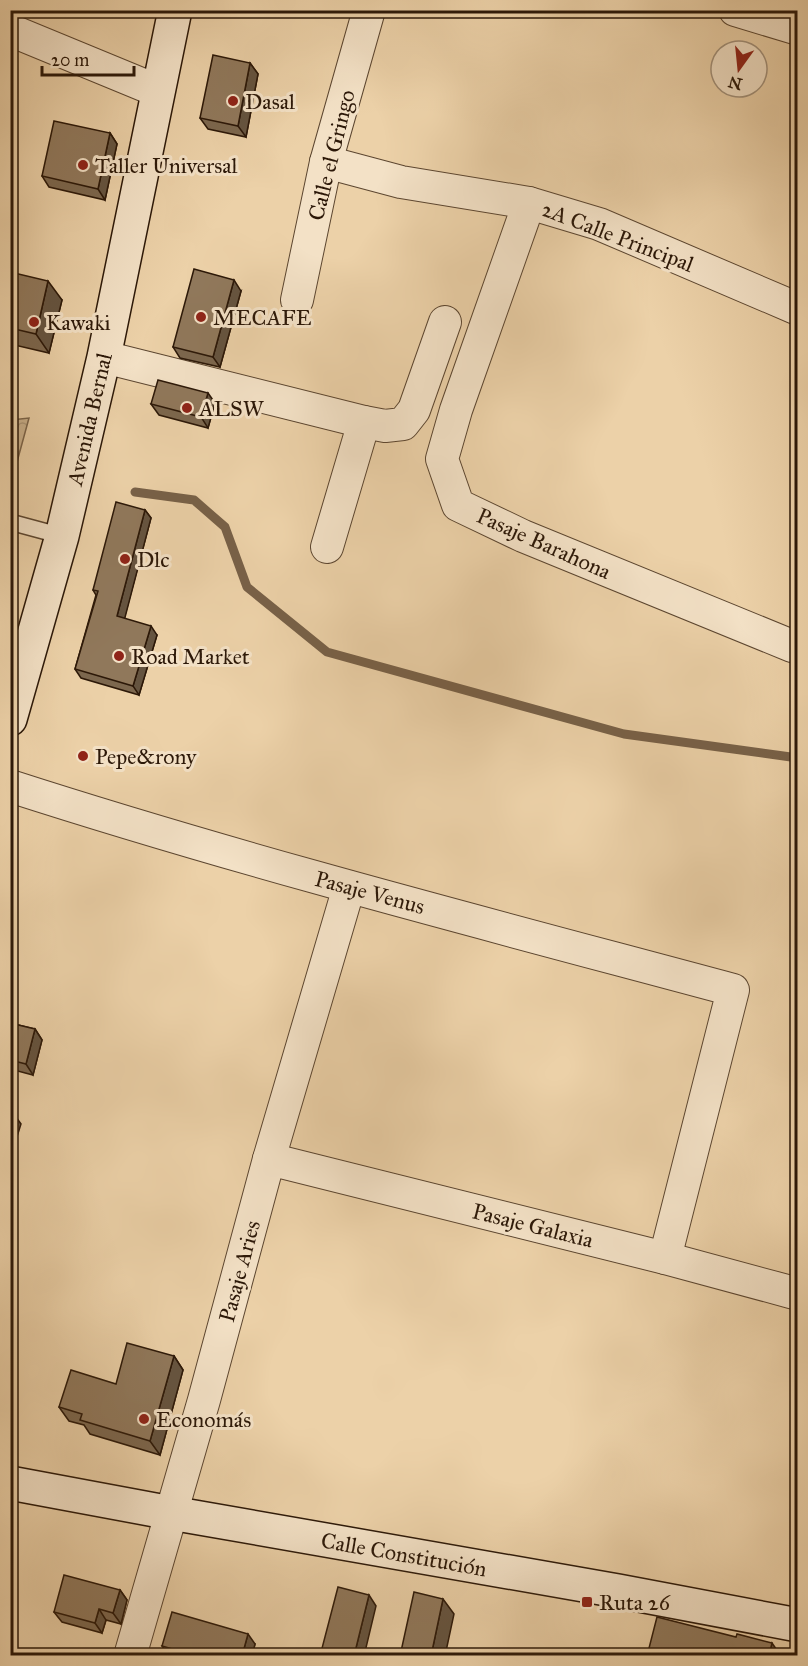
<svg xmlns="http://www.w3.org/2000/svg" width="808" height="1666" font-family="'IM FELL Great Primer',serif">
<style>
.forest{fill:url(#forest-crowns);stroke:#7c654a;stroke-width:1.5}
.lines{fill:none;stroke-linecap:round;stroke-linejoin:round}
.stream{stroke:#786148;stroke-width:9}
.lane-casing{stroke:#5c4630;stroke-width:18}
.street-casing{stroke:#5c4630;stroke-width:34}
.secondary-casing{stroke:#2c1808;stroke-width:36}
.lane{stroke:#f3e1c6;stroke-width:15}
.street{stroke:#f3e1c6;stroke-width:32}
.secondary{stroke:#f3e1c6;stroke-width:33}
.wall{fill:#7c674e;stroke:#2c1808;stroke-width:1.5}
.shaded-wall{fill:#655440;stroke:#2c1808;stroke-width:1.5}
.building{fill:#90785b;stroke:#2c1808;stroke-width:1.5}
.poi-dot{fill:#8f2418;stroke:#f3e1c6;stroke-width:2}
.labels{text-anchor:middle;stroke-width:6;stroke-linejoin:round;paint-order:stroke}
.poi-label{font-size:22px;fill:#2c1808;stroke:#f3e1c6;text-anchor:start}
.street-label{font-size:22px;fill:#2c1808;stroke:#f3e1c6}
</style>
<defs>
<pattern id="forest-crowns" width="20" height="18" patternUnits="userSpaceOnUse" patternTransform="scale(1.5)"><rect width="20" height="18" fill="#cbb28d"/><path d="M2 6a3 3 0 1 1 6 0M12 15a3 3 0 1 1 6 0" fill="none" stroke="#ae9878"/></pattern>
</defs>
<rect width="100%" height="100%" fill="#ecd1a8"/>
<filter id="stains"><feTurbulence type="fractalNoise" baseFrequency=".00333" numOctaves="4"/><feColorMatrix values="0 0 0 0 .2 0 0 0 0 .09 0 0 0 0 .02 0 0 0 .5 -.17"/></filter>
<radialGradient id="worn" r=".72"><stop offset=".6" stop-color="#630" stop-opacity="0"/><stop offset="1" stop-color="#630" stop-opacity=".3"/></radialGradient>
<path class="forest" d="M29 418 11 484V420Z"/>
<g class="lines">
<path class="stream" d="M135 492 194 500 225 527 247 587 327 652 624 734 798 758"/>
<g class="lane-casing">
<path id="lane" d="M10 522 62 536"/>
</g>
<g class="street-casing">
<g id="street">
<path d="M735 10 798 29"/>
<path d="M10 30 158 91"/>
<path d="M326 162 401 182 529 203 599 224 798 309"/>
<path d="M529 203 456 410 442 459 458 505 523 536 792 646"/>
<path d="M297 300 326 162 369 10"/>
<path d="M104 357 364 422 385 426 403 424 414 410 445 322"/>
<path d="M327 547 364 422"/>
<path d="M10 786C249 863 491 925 733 990L665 1258"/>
<path d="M269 1159 665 1258 798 1294"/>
<path d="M130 1656 204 1400 269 1159 349 887"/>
</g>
</g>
<g class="secondary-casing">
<g id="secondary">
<path d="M10 719 62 536 104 357 175 10"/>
<path d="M10 1483 171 1513 618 1591 798 1625"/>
</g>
</g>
<use href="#lane" class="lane"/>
<use href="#street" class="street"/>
<use href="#secondary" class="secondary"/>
</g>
<g class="wall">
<path d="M463 10H490L489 16Z"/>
<path d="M250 63 258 74 246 137 208 129 200 118Z"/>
<path d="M110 133 117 144 105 200 49 187 42 176Z"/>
<path d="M10 272 62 300 49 353 10 344Z"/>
<path d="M241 291 220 367 180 358 173 347Z"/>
<path d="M215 403 208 428 159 415 151 404Z"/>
<path d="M145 510 151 518 124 619 157 635 139 695 81 678 75 669 96 595 93 590Z"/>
<path d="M10 1023 35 1029 42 1040 33 1075 10 1069Z"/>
<path d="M174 1356 183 1370 160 1455 90 1434 84 1425 69 1421 59 1407 116 1384Z"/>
<path d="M120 1590 127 1600 121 1624 106 1620 102 1633 62 1622 54 1612Z"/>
<path d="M255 1644 252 1656H169L162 1646Z"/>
</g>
<g class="shaded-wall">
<path d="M485 10H490L489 16Z"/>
<path d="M250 63 258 74 246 137 238 126Z"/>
<path d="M110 133 117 144 105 200 98 189Z"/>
<path d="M234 280 241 291 220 367 213 357Z"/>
<path d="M48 281 62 300 49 353 36 334Z"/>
<path d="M208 393 215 403 208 428 201 417Z"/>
<path d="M145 510 151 518 123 625 117 616Z"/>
<path d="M151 626 157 635 139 695 133 686Z"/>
<path d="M35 1029 42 1040 33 1075 26 1064Z"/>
<path d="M13 1113 21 1124 10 1159V1123Z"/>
<path d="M174 1356 183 1370 160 1455 150 1441Z"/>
<path d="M120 1590 127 1600 121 1624 113 1613Z"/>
<path d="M369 1595 376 1606 364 1656H354Z"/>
<path d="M443 1599 454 1614 445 1656H431Z"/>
<path d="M99 1609 106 1620 102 1633 95 1623Z"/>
<path d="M248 1634 255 1644 252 1656H242Z"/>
<path d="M772 1643 781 1656H769Z"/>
</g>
<g class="building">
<path d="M213 55 250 63 238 126 200 118Z"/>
<path d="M54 121 110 133 98 189 42 176Z"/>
<path d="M194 269 234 280 213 357 173 347Z"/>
<path d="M10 272 48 281 36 334 10 328Z"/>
<path d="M158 380 208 393 201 417 151 404Z"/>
<path d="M116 502 145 510 117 616 151 626 133 686 75 669 98 591 93 590Z"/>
<path d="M10 1023 35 1029 26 1064 10 1060Z"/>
<path d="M10 1112 13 1113 10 1123Z"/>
<path d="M127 1343 174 1356 150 1441 80 1420 82 1414 59 1407 71 1370 116 1384Z"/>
<path d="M64 1575 120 1590 113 1613 99 1609 95 1623 54 1612Z"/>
<path d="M338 1587 369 1595 354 1656H320Z"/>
<path d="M414 1592 443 1599 431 1656H400Z"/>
<path d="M172 1612 248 1634 242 1656H196L162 1646Z"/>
<path d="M657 1617 736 1637 737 1634 772 1643 769 1656H647Z"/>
</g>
<g class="poi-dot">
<circle cx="233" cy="101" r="6"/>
<circle cx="83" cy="165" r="6"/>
<circle cx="201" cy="317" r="6"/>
<circle cx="34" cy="322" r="6"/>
<circle cx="187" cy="408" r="6"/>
<circle cx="125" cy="559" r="6"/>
<circle cx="119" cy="656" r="6"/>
<circle cx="83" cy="756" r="6"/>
<circle cx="144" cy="1419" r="6"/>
<rect x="581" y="1596" width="12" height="12" rx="3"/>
</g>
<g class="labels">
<g class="poi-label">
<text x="245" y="109">Dasal</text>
<text x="95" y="173">Taller Universal</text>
<text x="213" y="325">MECAFE</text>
<text x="46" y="330">Kawaki</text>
<text x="199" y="416">ALSW</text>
<text x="137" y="567">Dlc</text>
<text x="131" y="664">Road Market</text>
<text x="95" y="764">Pepe&amp;rony</text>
<text x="156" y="1427">Economás</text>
<text x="599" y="1610">Ruta 26</text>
</g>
<g class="street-label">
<text transform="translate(331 155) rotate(-76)" y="8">Calle el Gringo</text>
<text transform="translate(618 236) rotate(21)" y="8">2A Calle Principal</text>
<text transform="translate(89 419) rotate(-77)" y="8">Avenida Bernal</text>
<text transform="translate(544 543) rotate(24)" y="8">Pasaje Barahona</text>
<text transform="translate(370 892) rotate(15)" y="8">Pasaje Venus</text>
<text transform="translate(533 1225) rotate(14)" y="8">Pasaje Galaxia</text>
<text transform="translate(239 1271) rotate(-75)" y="8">Pasaje Aries</text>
<text transform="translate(404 1554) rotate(10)" y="8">Calle Constitución</text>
</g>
</g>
<rect width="808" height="1666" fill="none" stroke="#ecd1a8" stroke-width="36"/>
<rect x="12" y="12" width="784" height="1642" fill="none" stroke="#2c1808" stroke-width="3"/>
<rect x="18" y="18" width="772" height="1630" fill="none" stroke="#2c1808" stroke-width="1.5"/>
<g transform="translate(739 69) rotate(195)"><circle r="28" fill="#f3e1c6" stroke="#a3917a" stroke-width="1.5"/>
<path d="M0-4.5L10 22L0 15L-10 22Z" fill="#8f2418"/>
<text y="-9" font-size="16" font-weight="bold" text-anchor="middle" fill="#2c1808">N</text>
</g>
<path d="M42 66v9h92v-9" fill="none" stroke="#2c1808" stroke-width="3"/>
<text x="51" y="66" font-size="18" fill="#2c1808" stroke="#f3e1c6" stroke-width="4.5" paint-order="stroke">20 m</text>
<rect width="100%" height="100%" filter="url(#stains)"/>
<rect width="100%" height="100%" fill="url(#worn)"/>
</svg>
